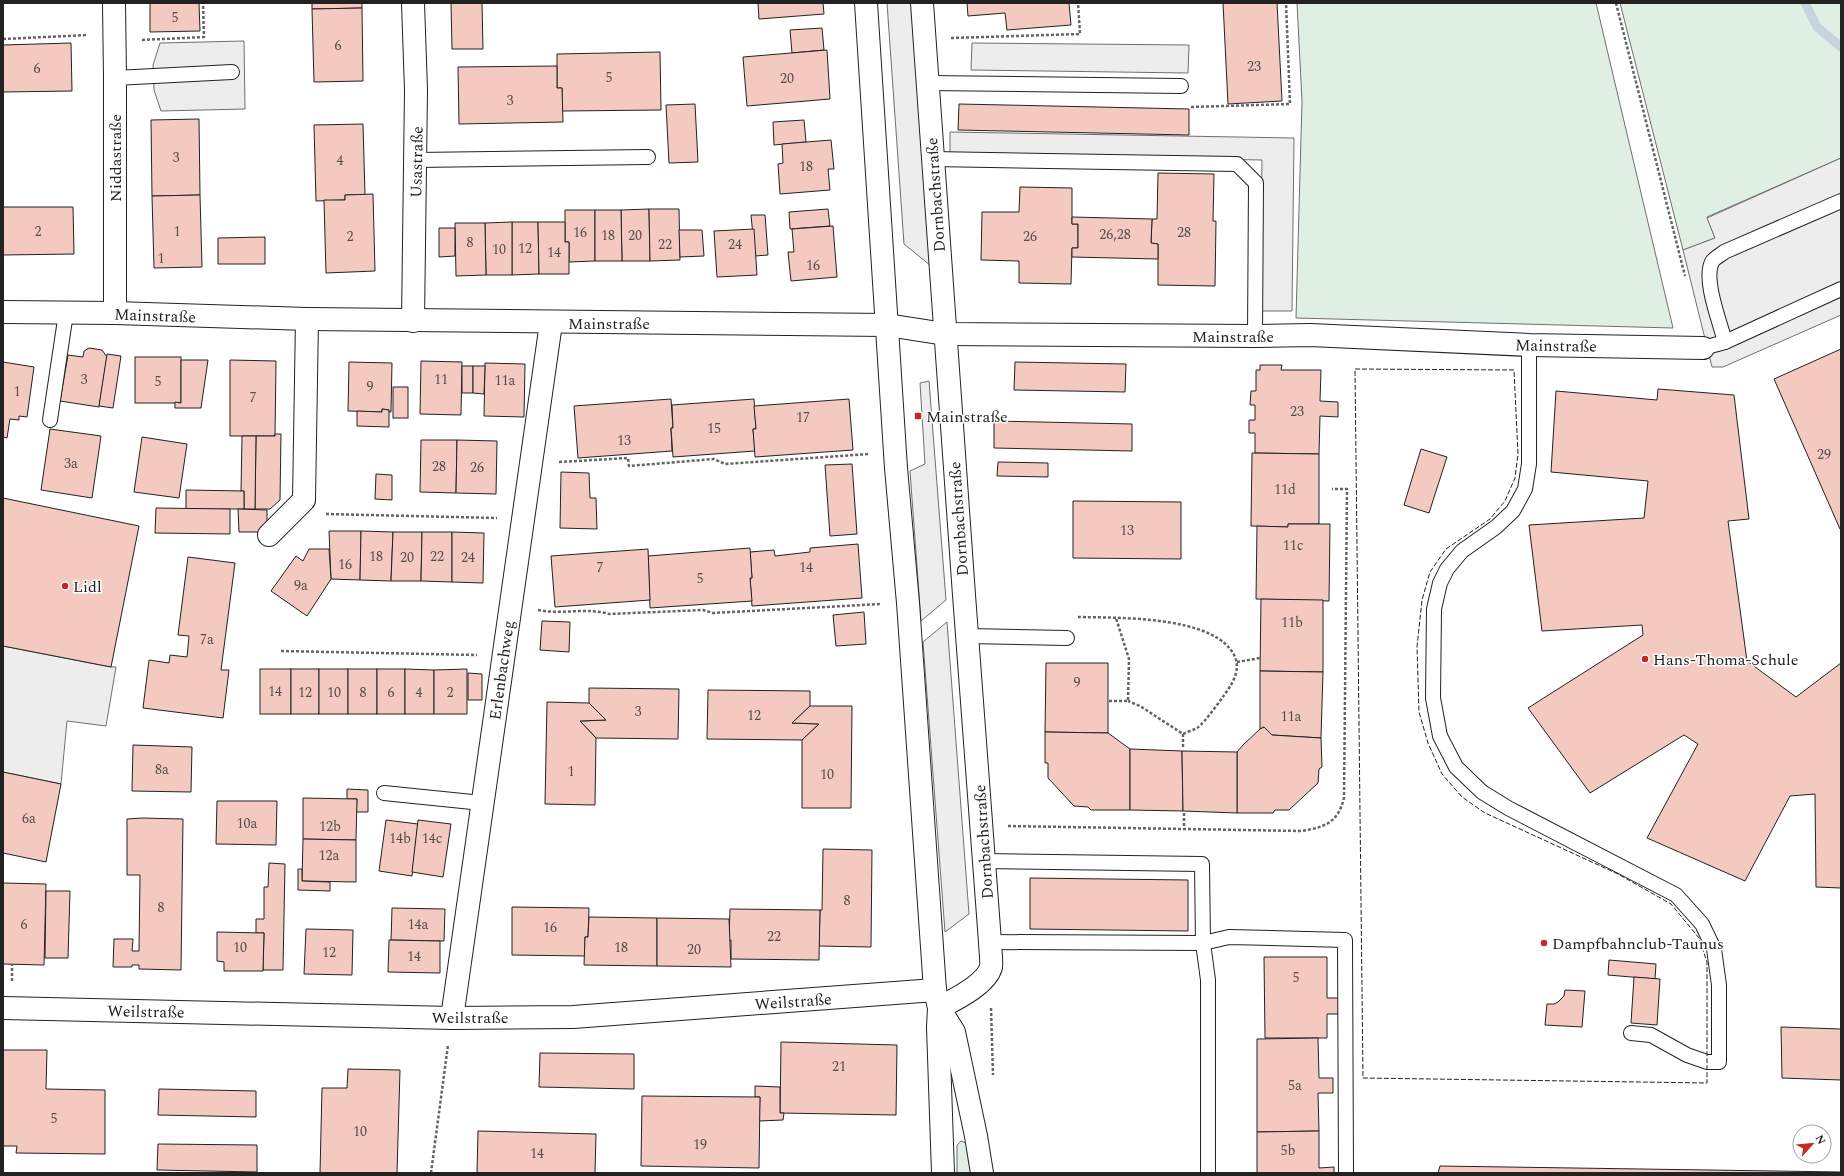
<svg xmlns="http://www.w3.org/2000/svg" width="1844" height="1176" font-family="Spectral,serif">
<style>
.green{fill:#e0efe3;stroke:#6f6f6f}
.parking{fill:#ededed;stroke:#6f6f6f}
.lines{fill:none;stroke-linecap:round;stroke-linejoin:round}
.stream{stroke:#c7d3dd;stroke-width:9}
.building{fill:#f3c9c0;stroke:#222}
.lane-casing{stroke:#222;stroke-width:16}
.street-casing{stroke:#222;stroke-width:24}
.secondary-casing{stroke:#222;stroke-width:24}
.path{stroke:#646464;stroke-width:2.5;stroke-dasharray:3 2;stroke-linecap:butt}
.lane{stroke:#fff;stroke-width:14}
.street{stroke:#fff;stroke-width:22}
.secondary{stroke:#fff;stroke-width:22}
.fence{stroke:#222;stroke-width:1;stroke-dasharray:5 2;stroke-linecap:butt}
.poi-dot{fill:#c62828;stroke:#fff;stroke-width:1.5}
.labels{text-anchor:middle;stroke-width:3;stroke-linejoin:round;paint-order:stroke}
.number-label{font-size:14px;fill:#564c4a}
.street-label{font-size:16px;fill:#222;stroke:#fff}
.poi-label{font-size:16px;fill:#222;stroke:#fff;text-anchor:start}
</style>
<rect width="100%" height="100%" fill="#fff"/>
<g class="green">
<path d="M1297 3H1596L1673 328 1296 318 1302 101Z"/>
<path d="M1620 3H1841V158L1707 217 1715 238 1683 250Z"/>
<path d="M961 1141 966 1143 972 1173H957V1145Z"/>
</g>
<g class="parking">
<path d="M887 3H912L931 266 904 244Z"/>
<path d="M244 41 245 109 161 111 154 90 153 65 160 43Z"/>
<path d="M972 43 1189 45 1188 73 971 70Z"/>
<path d="M950 132 1294 138 1292 311H1260L1262 160 950 154Z"/>
<path d="M1841 158V315L1723 367H1712L1683 250 1715 238 1707 218Z"/>
<path d="M929 381 946 600 921 621 910 471 925 464 920 383Z"/>
<path d="M947 622 969 914 945 932 923 642Z"/>
<path d="M3 646 111 667H116L106 726 67 721 61 784 3 772Z"/>
</g>
<g class="lines">
<path class="stream" d="M1805 3 1817 27 1841 47"/>
</g>
<g class="building">
<path d="M150 3H199L200 31 150 32Z"/>
<path d="M312 3H362V8L312 9Z"/>
<path d="M451 3H482L483 49H452Z"/>
<path d="M758 3H823L824 14 759 19Z"/>
<path d="M967 3H1069L1071 25 1007 30 1005 13 968 16Z"/>
<path d="M1223 3H1277L1282 101 1228 104Z"/>
<path d="M362 8 363 81 314 82 312 9Z"/>
<path d="M822 28 824 50 792 53 790 30Z"/>
<path d="M71 43 72 91 3 92V45Z"/>
<path d="M827 50 830 99 747 106 743 57Z"/>
<path d="M660 52 661 110 562 111V88H557V54Z"/>
<path d="M557 66V88H562L563 122 459 124 458 67Z"/>
<path d="M695 104 698 162 669 163 666 105Z"/>
<path d="M959 104 1189 109V135L958 130Z"/>
<path d="M199 119 200 195 152 196 151 120Z"/>
<path d="M804 120 806 142 774 145 773 122Z"/>
<path d="M363 124 365 195H345V200L316 201 314 125Z"/>
<path d="M831 140 834 169H828L830 190 780 194 778 164 783 163 782 144Z"/>
<path d="M1158 173 1214 174 1213 221H1216L1215 286 1158 285V244L1151 243 1152 219H1157Z"/>
<path d="M1020 187 1072 188V224H1078V248H1072L1071 284 1019 283V261L981 260 982 212H1019Z"/>
<path d="M373 194 375 271 326 273 324 200H345V195Z"/>
<path d="M200 195 202 267 154 268 152 196Z"/>
<path d="M3 207H73L74 254 3 255Z"/>
<path d="M649 209 650 261H622L621 210Z"/>
<path d="M649 209H679L680 260 650 261Z"/>
<path d="M828 209 830 226 790 229 789 212Z"/>
<path d="M565 210H595V261L569 262V242H565Z"/>
<path d="M595 210H621L622 261H595Z"/>
<path d="M751 215H765L768 255 755 256Z"/>
<path d="M1072 217 1152 219 1151 243 1158 244V259L1072 257V248H1078V224H1072Z"/>
<path d="M512 222H538L539 274 512 275Z"/>
<path d="M512 222V275H486L485 223Z"/>
<path d="M538 222H565V242H569V274H539Z"/>
<path d="M455 223H485L486 275 456 276Z"/>
<path d="M833 226 837 277 791 281 788 252H794L792 229Z"/>
<path d="M439 228H455V256L439 257Z"/>
<path d="M754 229 757 275 717 277 714 231Z"/>
<path d="M679 230H702L704 256 680 257Z"/>
<path d="M265 237V264H218V238Z"/>
<path d="M89 348 102 350 107 357 99 407 60 401 68 355 83 357 84 351Z"/>
<path d="M1841 349V529H1840L1774 379Z"/>
<path d="M107 354 121 356 113 408 99 406Z"/>
<rect x="135" y="357" width="46" height="46"/>
<path d="M181 360H208L201 408H175V402L181 403Z"/>
<path d="M230 360 276 361 275 436H230Z"/>
<path d="M421 361 462 362 461 415 420 414Z"/>
<path d="M3 362 34 367 27 417 19 416V420L10 419 7 438 3 437Z"/>
<path d="M349 362 392 363 391 412H389V410L382 409V412L348 411Z"/>
<path d="M1015 362 1126 364 1125 392 1014 390Z"/>
<path d="M485 363 525 364 524 417 484 416Z"/>
<path d="M1260 365H1282L1281 370H1321L1320 401 1338 402V417L1320 416 1319 454 1255 453V433H1249V420H1255V405H1250L1251 391H1256V370H1260Z"/>
<rect x="462" y="366" width="11" height="27"/>
<path d="M473 366H485L484 394 473 393Z"/>
<rect x="393" y="387" width="15" height="31"/>
<path d="M1658 389 1734 395 1749 519 1728 521 1747 661 1796 697 1841 663V888L1816 887 1815 794 1790 796 1745 881 1647 838 1698 744 1684 735 1590 793 1528 708 1643 635 1642 625 1542 631 1529 525 1644 518 1648 481 1551 472 1556 391 1657 400Z"/>
<path d="M671 399 673 428H671L672 451 578 458 574 406Z"/>
<path d="M754 399 756 429H753L755 451 673 457 671 428H673L672 405Z"/>
<path d="M849 399 853 450 755 457 753 429H756L754 406Z"/>
<path d="M382 409 389 410V427L357 426V411L382 412Z"/>
<path d="M994 421 1132 424V451L994 448Z"/>
<path d="M50 429 101 436 92 498 41 490Z"/>
<path d="M275 434H281L280 500 270 509H255L256 436H275Z"/>
<path d="M242 436H256L255 509H244V491H241Z"/>
<path d="M142 437 187 444 179 498 134 492Z"/>
<path d="M421 440H457L456 493 420 492Z"/>
<path d="M457 440 497 441 496 494 456 493Z"/>
<path d="M1421 449 1447 457 1429 513 1404 505Z"/>
<path d="M1252 453 1319 454V524H1288V527L1251 526Z"/>
<path d="M998 462 1048 463V477L997 476Z"/>
<path d="M852 464 857 534 830 536 825 465Z"/>
<path d="M561 472 589 473 590 498H596L597 529 560 528Z"/>
<path d="M376 474 392 475V500L375 499Z"/>
<path d="M186 490 244 491V509H186Z"/>
<path d="M3 498 139 526 111 667 3 646Z"/>
<path d="M1073 501 1181 502V559L1073 558Z"/>
<path d="M156 508 230 509V534L155 533Z"/>
<path d="M238 509 267 510V532H239Z"/>
<path d="M1288 524H1330L1329 601 1256 599 1257 526 1288 527Z"/>
<path d="M329 531H361L360 580 331 579Z"/>
<path d="M361 531 393 532 391 581 360 580Z"/>
<path d="M393 532H422L421 581H391Z"/>
<path d="M422 532H452V582L421 581Z"/>
<path d="M452 532 484 533 483 583 452 582Z"/>
<path d="M858 544 862 598 752 606 750 578H752L750 552 774 550 775 556 810 552V548Z"/>
<path d="M750 548 752 578H750L752 601 650 608 648 556Z"/>
<path d="M309 549H329L331 579 307 616 271 591 296 556 303 561Z"/>
<path d="M648 549 650 600 555 607 551 556Z"/>
<path d="M188 557 235 563 221 670H229L223 718 143 708 149 660 169 663 170 655 187 657 189 636 178 635Z"/>
<path d="M1261 599 1323 600V672L1260 671Z"/>
<path d="M864 612 866 644 836 646 833 615Z"/>
<path d="M542 621 570 622 569 652 540 650Z"/>
<path d="M1046 663H1108V733L1045 732Z"/>
<rect x="260" y="669" width="31" height="45"/>
<rect x="291" y="669" width="28" height="45"/>
<rect x="319" y="669" width="29" height="45"/>
<rect x="348" y="669" width="29" height="45"/>
<rect x="377" y="669" width="28" height="45"/>
<path d="M405 669 434 670V714H405Z"/>
<path d="M467 669V714H434V670Z"/>
<path d="M1260 671 1323 672 1321 738 1272 735 1264 727 1260 729Z"/>
<path d="M468 673 482 674V700H468Z"/>
<path d="M589 688 679 689 678 739 596 738 580 721 606 720 589 703Z"/>
<path d="M708 690 810 691V706L792 723 819 724 802 740 707 739Z"/>
<path d="M547 702 589 703 606 720 580 721 596 738 595 805 545 804Z"/>
<path d="M810 706H852L851 808H802V740L819 724 792 723Z"/>
<path d="M1264 727 1272 735 1321 738 1322 767 1319 769 1318 783 1289 810H1275L1273 813H1237V752L1243 745 1260 729Z"/>
<path d="M1045 732 1108 733 1130 749V810H1091L1088 807 1074 806 1048 778V763H1045Z"/>
<path d="M133 745 192 747 191 792 132 791Z"/>
<path d="M1130 749 1182 751 1183 811 1130 810Z"/>
<path d="M1182 751 1237 752V813L1183 811Z"/>
<path d="M3 772 61 784 46 862 3 853Z"/>
<path d="M347 789 368 790V812H356L357 799H347Z"/>
<path d="M303 798 357 799 356 840 303 839Z"/>
<path d="M217 801H277L276 845 216 844Z"/>
<path d="M142 818 183 819 181 970 139 969V965H132V967H113L114 939H133L132 951H139L140 875H127V819Z"/>
<path d="M386 820 418 824 412 876 379 871Z"/>
<path d="M418 820 451 824 443 877 412 872Z"/>
<path d="M303 839 356 840V882L302 881Z"/>
<path d="M823 849 872 850 871 947 819 946 820 910H822Z"/>
<path d="M269 863 285 864 283 970H263L264 933H256V919H264V887H268Z"/>
<path d="M298 869H302V881L330 882V891L298 890Z"/>
<path d="M1030 878 1188 880V931L1030 929Z"/>
<path d="M3 883 46 884 44 965 3 964Z"/>
<path d="M46 891H70L68 958H45Z"/>
<path d="M512 907 589 908 588 937H585V956L512 955Z"/>
<path d="M392 908 445 909 444 941 391 940Z"/>
<path d="M730 909 820 910 819 960 731 959V940H729Z"/>
<path d="M589 917 657 918V966L584 965 585 937H588Z"/>
<path d="M657 918 729 919 731 967 657 966Z"/>
<path d="M306 929 353 930 352 975 304 974Z"/>
<path d="M217 932 264 933 263 971H224V962L217 961Z"/>
<path d="M389 940 440 941V973L388 972Z"/>
<path d="M1264 957H1327V998H1342V1014H1327V1038H1265Z"/>
<path d="M1609 960 1656 964 1655 979 1608 975Z"/>
<path d="M1634 977 1660 979 1657 1025 1631 1023Z"/>
<path d="M1565 990 1585 991 1582 1027 1545 1025 1547 1004H1554L1558 1002 1564 996Z"/>
<path d="M1781 1027 1841 1029V1080L1782 1078Z"/>
<path d="M1318 1038 1319 1078H1333V1093H1318L1319 1131 1257 1132V1039Z"/>
<path d="M781 1042 897 1045 896 1115 780 1113Z"/>
<path d="M3 1050H47L46 1089 105 1090V1154L16 1153 17 1146H3Z"/>
<path d="M540 1053 634 1054V1089L539 1087Z"/>
<path d="M348 1069 400 1070 397 1173H320L322 1088H347Z"/>
<path d="M755 1086 780 1087V1113H784L783 1120 759 1121 760 1097H755Z"/>
<path d="M159 1089 256 1091V1117L158 1115Z"/>
<path d="M642 1096 760 1097 759 1168 641 1166Z"/>
<path d="M478 1131 596 1134 595 1173H477Z"/>
<path d="M1319 1131V1168L1334 1167V1173H1257V1132Z"/>
<path d="M158 1144 257 1145V1172L157 1170Z"/>
<path d="M1440 1166 1841 1172V1173H1438Z"/>
</g>
<g class="lines">
<g class="lane-casing">
<g id="lane">
<path d="M115 78 232 72"/>
<path d="M927 83 1181 86"/>
<path d="M932 159 1237 164 1256 183 1255 336"/>
<path d="M416 160 648 157"/>
<path d="M1725 342C1720 322 1703 280 1712 262 1714 258 1721 255 1724 252L1841 201"/>
<path d="M1529 345V464L1525 489 1513 511 1496 527 1462 551 1447 569 1440 583 1434 609 1433 698 1440 736 1456 767 1482 792 1508 808 1676 895 1702 924 1714 949 1719 985V1062H1707L1687 1055 1651 1035 1631 1033"/>
<path d="M1703 348 1725 342 1841 289"/>
<path d="M50 420 66 313"/>
<path d="M967 636 1067 638"/>
<path d="M384 793 482 803"/>
<path d="M984 861 1202 864 1203 943 1229 937 1345 940 1346 1173"/>
<path d="M990 942 1203 943 1208 980V1173"/>
</g>
</g>
<g class="street-casing">
<g id="street">
<path d="M114 3 115 78V313"/>
<path d="M413 3 416 90 413 321"/>
<path d="M922 3 964 595 990 942C990 949 992 960 991 967 986 985 954 1000 939 1008"/>
<path d="M3 312 115 313 307 319 887 325 945 334 1255 336 1310 335 1529 345 1703 348"/>
<path d="M269 535 304 500 307 319"/>
<path d="M3 1008 452 1018 573 1017 935 990"/>
<path d="M452 1018 551 323"/>
</g>
</g>
<g class="secondary-casing">
<g id="secondary">
<path d="M866 3 896 468 908 603 935 990 939 1008 938 1027 943 1173"/>
<path d="M939 1008 954 1032 976 1136 982 1173"/>
</g>
</g>
<g class="path">
<path d="M1616 3 1685 276"/>
<path d="M951 38 1080 34 1078 3"/>
<path d="M3 39 88 35"/>
<path d="M142 40 204 37 203 3"/>
<path d="M1191 107 1290 104 1286 3"/>
<path d="M559 462 628 458 629 466 714 459 725 464 869 454"/>
<path d="M326 514 497 518"/>
<path d="M538 610C562 615 586 607 609 614L703 610 713 613 881 604"/>
<path d="M1078 617C1117 618 1217 615 1235 657 1239 667 1236 676 1231 685 1226 693 1204 724 1197 728 1193 730 1187 732 1183 734L1140 706 1128 701"/>
<path d="M281 651 477 655"/>
<path d="M1237 662 1260 658"/>
<path d="M1109 701H1128L1129 659 1116 618"/>
<path d="M1183 734V749"/>
<path d="M1184 813V828"/>
<path d="M1008 826 1302 831C1326 827 1338 822 1344 798L1347 489H1332"/>
<path d="M12 981V964"/>
<path d="M991 1008 993 1075"/>
<path d="M431 1173 448 1045"/>
</g>
<use href="#lane" class="lane"/>
<use href="#street" class="street"/>
<use href="#secondary" class="secondary"/>
<path class="fence" d="M1355 369 1514 370 1518 454 1515 478 1505 501 1490 519 1446 549 1430 572 1422 600 1417 647 1419 712 1428 743 1442 774 1462 797 1485 813 1618 874 1671 904 1699 938 1707 962V1083L1363 1078Z"/>
</g>
<g class="poi-dot">
<rect x="914" y="412" width="8" height="8" rx="2"/>
<circle cx="65" cy="586" r="4"/>
<circle cx="1645" cy="659" r="4"/>
<circle cx="1544" cy="943" r="4"/>
</g>
<g class="labels">
<g class="number-label">
<text x="175" y="22">5</text>
<text x="338" y="50">6</text>
<text x="1254" y="71">23</text>
<text x="37" y="73">6</text>
<text x="609" y="82">5</text>
<text x="787" y="83">20</text>
<text x="510" y="105">3</text>
<text x="176" y="162">3</text>
<text x="340" y="165">4</text>
<text x="806" y="171">18</text>
<text x="38" y="236">2</text>
<text x="177" y="236">1</text>
<text x="580" y="237">16</text>
<text x="1184" y="237">28</text>
<text x="1115" y="239">26,28</text>
<text x="608" y="240">18</text>
<text x="635" y="240">20</text>
<text x="350" y="241">2</text>
<text x="1030" y="241">26</text>
<text x="470" y="247">8</text>
<text x="665" y="249">22</text>
<text x="735" y="249">24</text>
<text x="525" y="253">12</text>
<text x="499" y="254">10</text>
<text x="554" y="257">14</text>
<text x="161" y="263">1</text>
<text x="813" y="270">16</text>
<text x="84" y="384">3</text>
<text x="441" y="384">11</text>
<text x="505" y="385">11a</text>
<text x="158" y="386">5</text>
<text x="370" y="391">9</text>
<text x="17" y="396">1</text>
<text x="253" y="402">7</text>
<text x="1297" y="416">23</text>
<text x="803" y="422">17</text>
<text x="714" y="433">15</text>
<text x="624" y="445">13</text>
<text x="1824" y="459">29</text>
<text x="71" y="468">3a</text>
<text x="439" y="471">28</text>
<text x="477" y="472">26</text>
<text x="1285" y="494">11d</text>
<text x="1127" y="535">13</text>
<text x="1293" y="550">11c</text>
<text x="376" y="561">18</text>
<text x="437" y="561">22</text>
<text x="407" y="562">20</text>
<text x="468" y="562">24</text>
<text x="345" y="569">16</text>
<text x="600" y="572">7</text>
<text x="806" y="572">14</text>
<text x="700" y="583">5</text>
<text x="301" y="590">9a</text>
<text x="1292" y="627">11b</text>
<text x="207" y="644">7a</text>
<text x="1077" y="687">9</text>
<text x="275" y="696">14</text>
<text x="305" y="697">12</text>
<text x="334" y="697">10</text>
<text x="363" y="697">8</text>
<text x="391" y="697">6</text>
<text x="419" y="697">4</text>
<text x="450" y="697">2</text>
<text x="638" y="716">3</text>
<text x="754" y="720">12</text>
<text x="1291" y="721">11a</text>
<text x="162" y="774">8a</text>
<text x="571" y="776">1</text>
<text x="827" y="779">10</text>
<text x="29" y="823">6a</text>
<text x="247" y="828">10a</text>
<text x="330" y="831">12b</text>
<text x="400" y="843">14b</text>
<text x="432" y="843">14c</text>
<text x="329" y="860">12a</text>
<text x="847" y="905">8</text>
<text x="161" y="912">8</text>
<text x="24" y="929">6</text>
<text x="418" y="929">14a</text>
<text x="550" y="932">16</text>
<text x="774" y="941">22</text>
<text x="240" y="952">10</text>
<text x="621" y="952">18</text>
<text x="694" y="954">20</text>
<text x="329" y="957">12</text>
<text x="414" y="961">14</text>
<text x="1296" y="982">5</text>
<text x="839" y="1071">21</text>
<text x="1295" y="1090">5a</text>
<text x="54" y="1123">5</text>
<text x="360" y="1136">10</text>
<text x="700" y="1149">19</text>
<text x="1288" y="1155">5b</text>
<text x="537" y="1158">14</text>
</g>
<g class="street-label">
<text transform="translate(115 158) rotate(-90)" y="6">Niddastraße</text>
<text transform="translate(416 162) rotate(-89)" y="6">Usastraße</text>
<text transform="translate(935 195) rotate(-94)" y="6">Dornbachstraße</text>
<text transform="translate(155 315) rotate(2)" y="6">Mainstraße</text>
<text x="609" y="329">Mainstraße</text>
<text x="1233" y="342">Mainstraße</text>
<text transform="translate(1556 345) rotate(1)" y="6">Mainstraße</text>
<text transform="translate(958 519) rotate(-94)" y="6">Dornbachstraße</text>
<text transform="translate(501 670) rotate(-82)" y="6">Erlenbachweg</text>
<text transform="translate(983 842) rotate(-94)" y="6">Dornbachstraße</text>
<text transform="translate(793 1001) rotate(-4)" y="6">Weilstraße</text>
<text transform="translate(146 1011) rotate(1)" y="6">Weilstraße</text>
<text x="470" y="1023">Weilstraße</text>
</g>
<g class="poi-label">
<text x="926" y="422">Mainstraße</text>
<text x="73" y="592">Lidl</text>
<text x="1653" y="665">Hans-Thoma-Schule</text>
<text x="1552" y="949">Dampfbahnclub-Taunus</text>
</g>
</g>
<rect width="1844" height="1176" fill="none" stroke="#222222" stroke-width="8"/>
<g transform="translate(1812 1144) rotate(63)"><circle r="19" fill="#ffffff" stroke="#a7a7a7"/>
<path d="M0-3L7 15L0 10L-7 15Z" fill="#c62828"/>
<text y="-6" font-size="11" font-weight="bold" text-anchor="middle" fill="#222222">N</text>
</g>
</svg>
